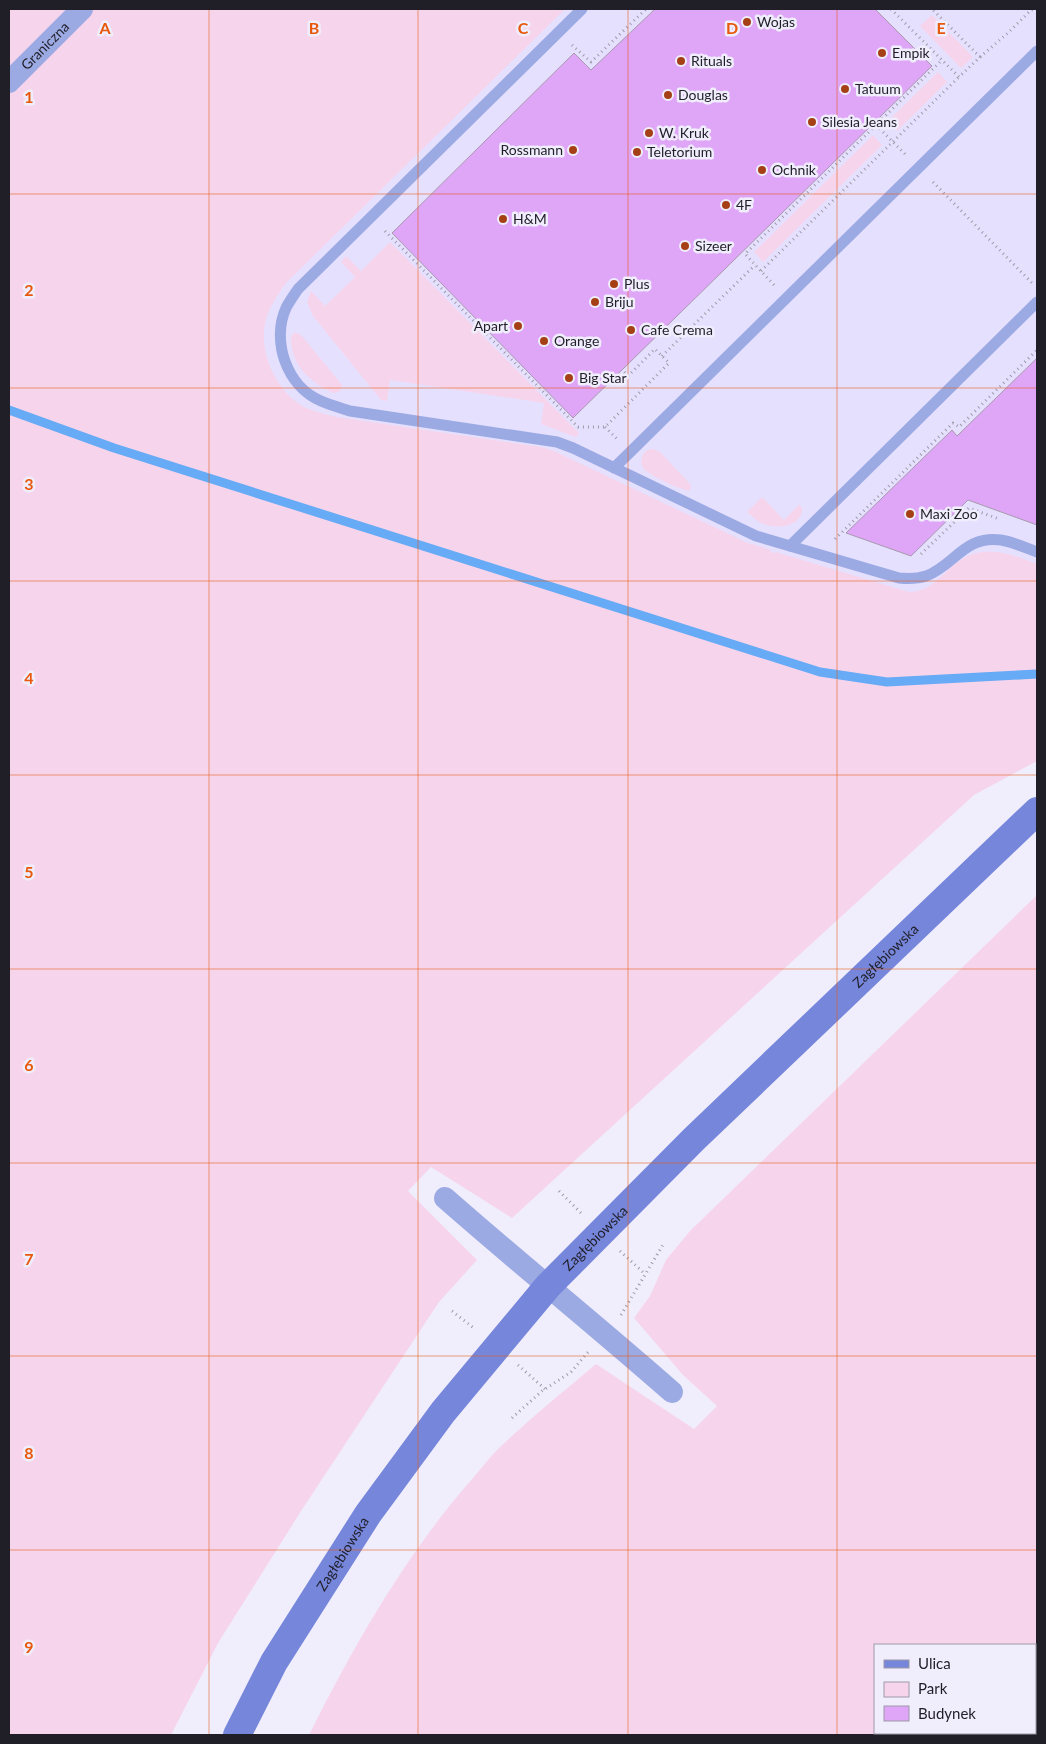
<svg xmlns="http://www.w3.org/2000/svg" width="1046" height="1744" font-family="Lato,sans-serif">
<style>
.built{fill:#e6e0ff}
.green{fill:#f6d5ec;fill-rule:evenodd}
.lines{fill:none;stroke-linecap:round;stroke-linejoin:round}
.stream{stroke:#67aaf5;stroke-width:9}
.building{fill:#dfa5f7;stroke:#a79aad}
.path{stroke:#9d9ba7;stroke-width:3;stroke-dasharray:1 4;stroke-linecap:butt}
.service{stroke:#9caae4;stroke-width:11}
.minor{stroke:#9caae4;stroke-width:22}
.secondary{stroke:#7586db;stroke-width:28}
.grid{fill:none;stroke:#e8590c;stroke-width:1;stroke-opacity:0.55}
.poi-dot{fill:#a53f15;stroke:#f0edfc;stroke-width:2}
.labels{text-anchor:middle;stroke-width:5;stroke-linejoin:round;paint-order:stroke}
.poi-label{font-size:14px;fill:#201e27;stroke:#f0edfc;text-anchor:start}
.street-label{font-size:14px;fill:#201e27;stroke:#f0edfc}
.grid-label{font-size:16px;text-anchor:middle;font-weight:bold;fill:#e8590c;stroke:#f0edfc;stroke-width:5;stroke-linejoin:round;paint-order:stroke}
</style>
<rect width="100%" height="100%" fill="#f0edfc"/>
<path class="built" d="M559 9H1037V668L107 454Z"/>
<g class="green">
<path d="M9 9H565L286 283C277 296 268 308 265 324 259 354 277 392 304 407 315 412 326 414 337 417L541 447 554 451 748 543 771 550 770 552 775 553 776 552 909 592C930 592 939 577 954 565 980 542 1009 553 1037 564V761L974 795 512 1218 431 1167 408 1191 477 1260 439 1302 303 1508 218 1643 171 1735H9Z"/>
<path d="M932 15 973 57 961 68 920 26Z"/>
<path d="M938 72 947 82 897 131 888 121Z"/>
<path d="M873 135 882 145 763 262 754 252Z"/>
<path d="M390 242 579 433 576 437 541 424 544 403 390 380 387 401 381 400 313 316 307 302 311 291 325 306 355 277 341 262 346 256 361 271Z"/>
<path d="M295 332 302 336 342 385 339 392 333 393C310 382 290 365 291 336Z"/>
<path d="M654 449 660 452 690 484 691 487 689 491C679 489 648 475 643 468 641 464 641 461 642 457 644 451 648 449 654 449Z"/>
<path d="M762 497 784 520 799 505 802 508C803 526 777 530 764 524 758 522 752 516 747 512Z"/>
<path d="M1037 895V1735H309C353 1647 402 1561 466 1486 477 1474 487 1460 498 1449 529 1419 563 1392 596 1364L694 1429 717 1406 683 1375 634 1318 650 1296 666 1260 690 1231ZM875 1645H1035V1733H875Z"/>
</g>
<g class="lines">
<path class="stream" d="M9 410 114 448 820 672 887 682 1037 674"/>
</g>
<g class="building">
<path d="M655 9H875L932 66 573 418 392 233 574 53 591 70Z"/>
<path d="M1037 358V525L968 500 911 556 846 533 952 430 957 436Z"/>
</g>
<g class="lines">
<g class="path">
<path d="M891 9 959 77 980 57 932 9"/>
<path d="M572 45 591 62 646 9"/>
<path d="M980 57 1008 33 1031 10 1037 9"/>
<path d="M876 125 905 154"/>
<path d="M933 182 1033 284"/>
<path d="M385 231 578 427H605L669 363 655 349 628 376 622 370"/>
<path d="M761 271 959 77"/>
<path d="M774 285 745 254 942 60"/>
<path d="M662 356 755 265"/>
<path d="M605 427 617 439"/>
<path d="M835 539 953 423 959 427 1037 350"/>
<path d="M921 554 969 508 999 519"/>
<path d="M559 1191 581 1213"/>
<path d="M620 1251 645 1274"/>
<path d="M452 1311 475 1329"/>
<path d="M621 1315 664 1243"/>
<path d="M518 1365 545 1389"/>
<path d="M512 1418 542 1391 571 1372 589 1351"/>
</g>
<g class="service">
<path d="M582 9 298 289C294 295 289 302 286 308 271 341 287 387 321 401 330 405 341 408 350 411L557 442 573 448 756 536 899 578C909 579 917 579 926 576 954 566 964 535 1001 540 1013 542 1026 548 1037 552"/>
<path d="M614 468 1037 51"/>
<path d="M790 546 1037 302"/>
</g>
<g class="minor">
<path id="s1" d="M9 82 82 9"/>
<path d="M445 1198C520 1264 597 1326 672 1392"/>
</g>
<path class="secondary" id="s2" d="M237 1735 274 1662 368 1514 443 1412 548 1286 694 1139 1037 811"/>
</g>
<path class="grid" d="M209 9V1735M418 9V1735M628 9V1735M837 9V1735M9 194H1037M9 388H1037M9 581H1037M9 775H1037M9 969H1037M9 1163H1037M9 1356H1037M9 1550H1037"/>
<g class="poi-dot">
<circle cx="747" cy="22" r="5"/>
<circle cx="882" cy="53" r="5"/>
<circle cx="681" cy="61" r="5"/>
<circle cx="845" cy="89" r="5"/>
<circle cx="668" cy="95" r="5"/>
<circle cx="812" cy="122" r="5"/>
<circle cx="649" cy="133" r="5"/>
<circle cx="573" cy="150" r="5"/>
<circle cx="637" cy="152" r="5"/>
<circle cx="762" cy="170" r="5"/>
<circle cx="726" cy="205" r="5"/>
<circle cx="503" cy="219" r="5"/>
<circle cx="685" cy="246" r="5"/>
<circle cx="614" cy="284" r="5"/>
<circle cx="595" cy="302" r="5"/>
<circle cx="518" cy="326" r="5"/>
<circle cx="631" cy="330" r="5"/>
<circle cx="544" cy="341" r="5"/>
<circle cx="569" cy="378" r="5"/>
<circle cx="910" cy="514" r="5"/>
</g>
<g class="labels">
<g class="poi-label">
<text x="757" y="27">Wojas</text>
<text x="892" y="58">Empik</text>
<text x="691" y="66">Rituals</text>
<text x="855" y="94">Tatuum</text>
<text x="678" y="100">Douglas</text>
<text x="822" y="127">Silesia Jeans</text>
<text x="659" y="138">W. Kruk</text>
<text x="563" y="155" text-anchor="end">Rossmann</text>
<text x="647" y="157">Teletorium</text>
<text x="772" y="175">Ochnik</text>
<text x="736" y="210">4F</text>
<text x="513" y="224">H&amp;M</text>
<text x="695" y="251">Sizeer</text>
<text x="624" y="289">Plus</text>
<text x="605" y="307">Briju</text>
<text x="508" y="331" text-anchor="end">Apart</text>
<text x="641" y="335">Cafe Crema</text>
<text x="554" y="346">Orange</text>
<text x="579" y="383">Big Star</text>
<text x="920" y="519">Maxi Zoo</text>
</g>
<g class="street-label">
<text dy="5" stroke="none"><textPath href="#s1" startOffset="51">Graniczna</textPath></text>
<text dy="5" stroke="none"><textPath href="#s2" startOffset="1020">Zagłębiowska</textPath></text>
<text dy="5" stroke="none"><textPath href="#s2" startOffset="615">Zagłębiowska</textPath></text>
<text dy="5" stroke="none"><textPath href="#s2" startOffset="210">Zagłębiowska</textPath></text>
</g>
</g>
<g class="grid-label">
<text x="105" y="34">A</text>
<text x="314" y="34">B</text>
<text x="523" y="34">C</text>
<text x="732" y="34">D</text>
<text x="941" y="34">E</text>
<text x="29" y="103">1</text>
<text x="29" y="296">2</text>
<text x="29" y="490">3</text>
<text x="29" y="684">4</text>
<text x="29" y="878">5</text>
<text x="29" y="1071">6</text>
<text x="29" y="1265">7</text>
<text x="29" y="1459">8</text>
<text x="29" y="1653">9</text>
</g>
<rect width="1046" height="1744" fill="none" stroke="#201e27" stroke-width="20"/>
<rect x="874" y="1644" width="162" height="90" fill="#f0edfc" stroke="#9d9aa7"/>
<rect x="884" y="1660" width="25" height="8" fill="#7586db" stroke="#9d9aa7"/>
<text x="918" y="1669" font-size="15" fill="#201e27">Ulica</text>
<rect x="884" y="1682" width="25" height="15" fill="#f6d5ec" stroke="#9d9aa7"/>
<text x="918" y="1694" font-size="15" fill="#201e27">Park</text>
<rect x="884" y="1706" width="25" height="15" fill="#dfa5f7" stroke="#9d9aa7"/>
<text x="918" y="1719" font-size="15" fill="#201e27">Budynek</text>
</svg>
